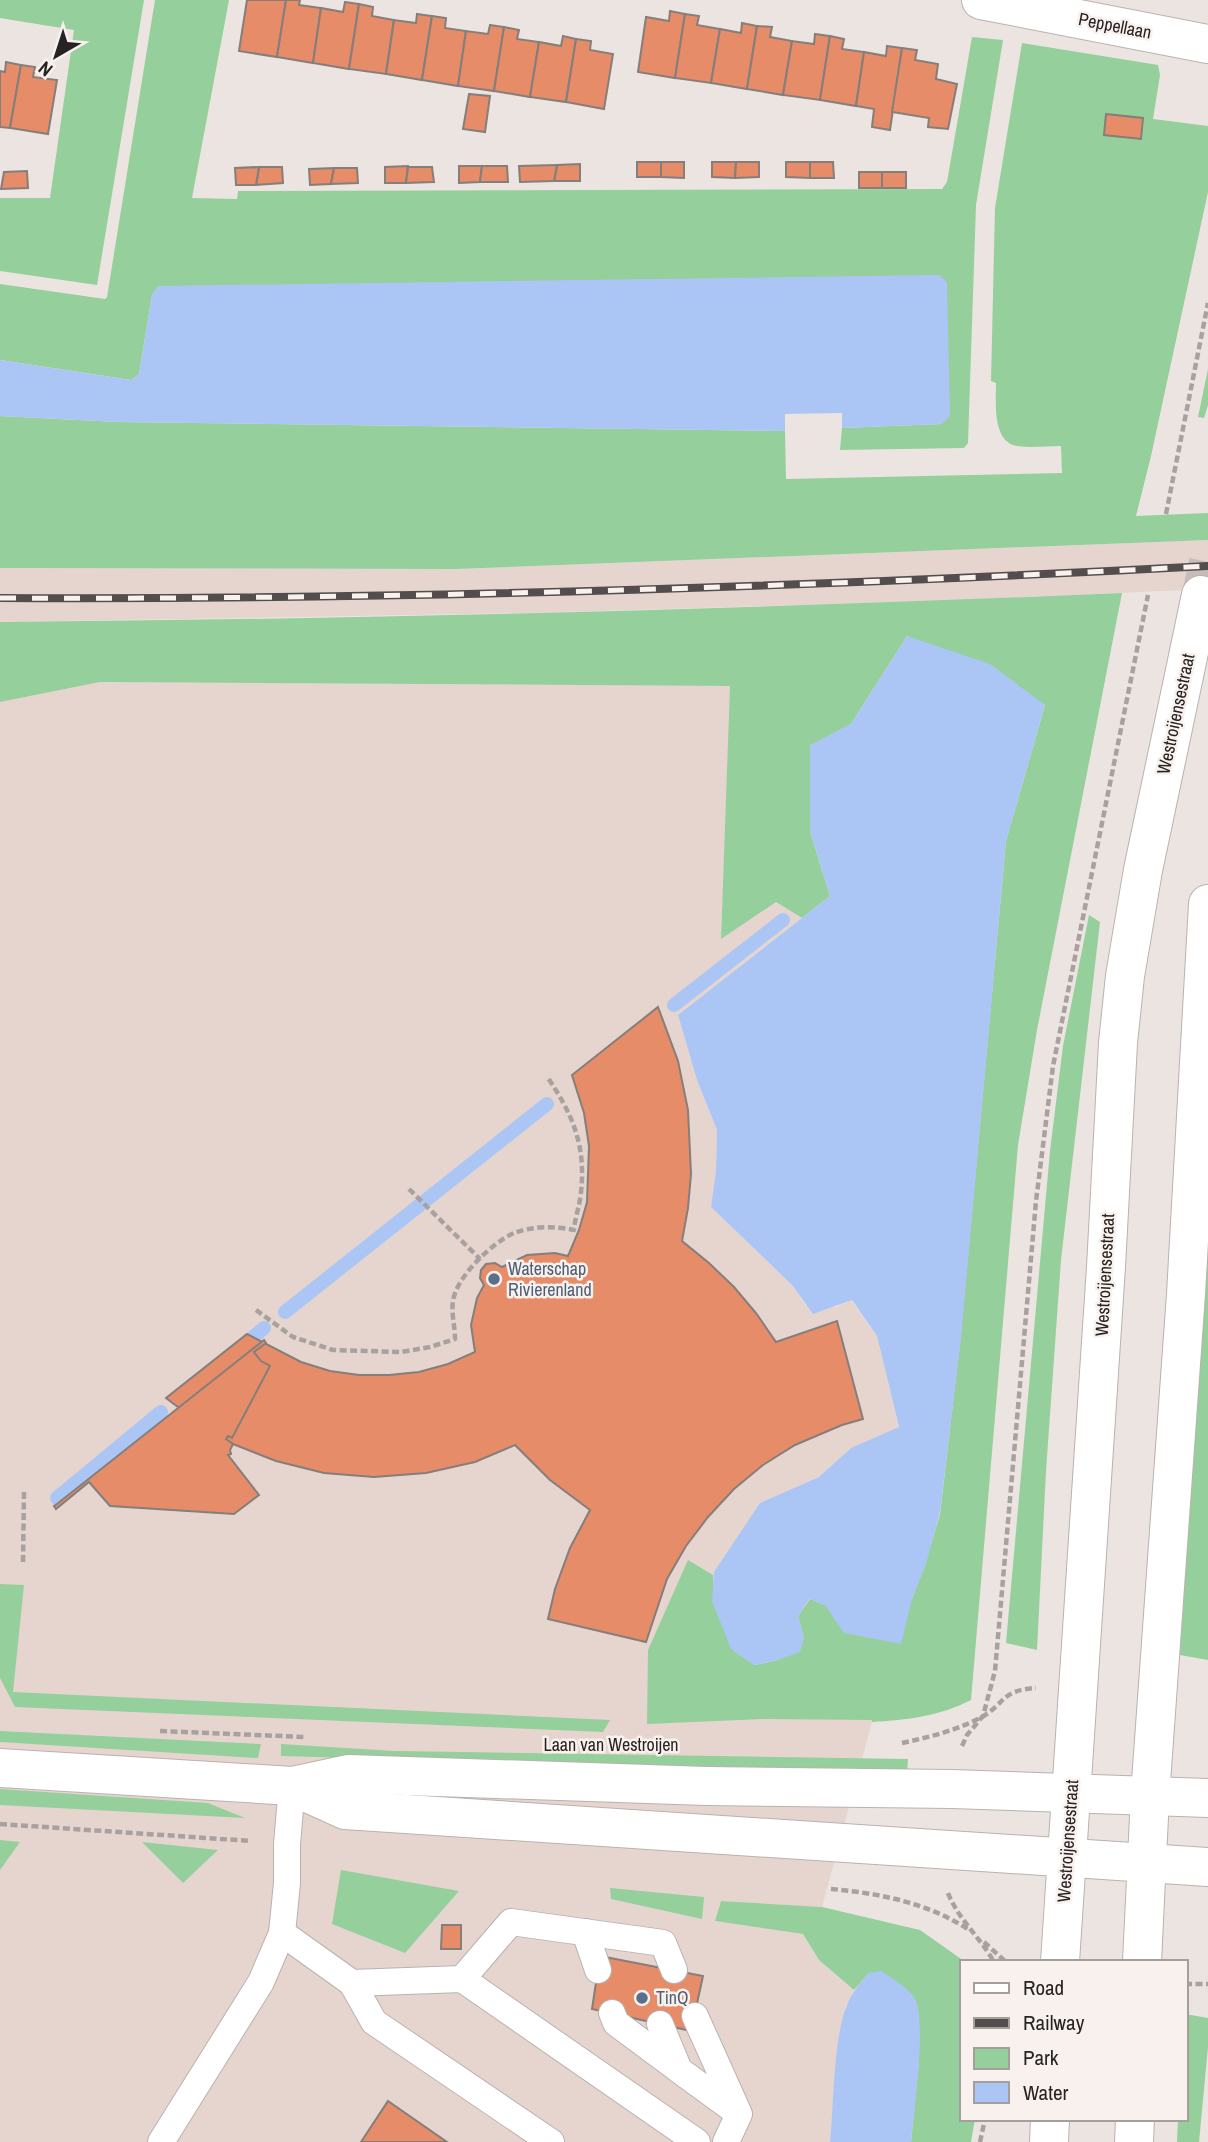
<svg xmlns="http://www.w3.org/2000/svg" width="1208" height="2142" font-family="'Archivo Narrow',sans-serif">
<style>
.built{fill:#e6d5cf}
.green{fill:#95cf9b}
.water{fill:#abc6f5}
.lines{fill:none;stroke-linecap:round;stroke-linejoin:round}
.stream{stroke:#abc6f5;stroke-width:14}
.building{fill:#e68c69;stroke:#857e7b;stroke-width:2}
.secondary-tunnel{stroke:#c5bdbb;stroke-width:38;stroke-dasharray:38 19;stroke-linecap:butt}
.service-casing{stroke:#bab2af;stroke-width:28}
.minor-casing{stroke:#bab2af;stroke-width:40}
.tertiary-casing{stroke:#bab2af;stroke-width:40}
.secondary-casing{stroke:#bab2af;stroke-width:40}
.path{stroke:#a8a19f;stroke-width:4.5;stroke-dasharray:7 3.5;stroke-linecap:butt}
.service{stroke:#fff;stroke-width:26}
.minor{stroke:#fff;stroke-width:38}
.tertiary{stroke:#fff;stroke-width:38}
.secondary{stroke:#fff;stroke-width:38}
.rail-casing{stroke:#534e4d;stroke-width:8}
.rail{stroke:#f9f1ee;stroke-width:5;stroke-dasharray:16;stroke-linecap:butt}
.service-dot{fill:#5c6f8a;stroke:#f9f1ee;stroke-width:2.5}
.labels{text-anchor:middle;stroke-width:5;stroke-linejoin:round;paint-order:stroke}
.street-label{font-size:18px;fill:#272322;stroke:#f9f1ee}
.service-label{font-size:18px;fill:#4e5e75;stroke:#f9f1ee;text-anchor:start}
</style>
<rect width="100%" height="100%" fill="#ece4e1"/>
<g class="built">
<path d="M1208 540V589L934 601 532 613 0 622V568L456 569Z"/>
<path d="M100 682 731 686 721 938 776 902 802 918 678 1015 697 1080 717 1130 716 1170 711 1207 792 1285 806 1306 836 1307 851 1300 877 1336 899 1428 851 1448 819 1477 760 1503 731 1649 755 1665 778 1660 798 1616 809 1599 825 1605 874 1676 872 1722 822 1907 721 1901 715 1921 803 1934 819 1960 854 1990 846 2006 839 2034 830 2142H0V702Z"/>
</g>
<g class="green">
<path d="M0 0H144L97 285 0 271V198H50L74 30 0 18Z"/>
<path d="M155 0H229L192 198 237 199 238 191 942 189 947 182 972 37 1003 40 976 205 968 443 964 448 840 450 842 428 942 424 152 295 139 374 131 380 0 360V284L105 299 107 297Z"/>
<path d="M1022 43 1158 65 1160 75 1153 119 1208 126V192L1151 456 1136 516 1208 513V540L456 569 0 568V416L118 422 785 431 786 479 1062 473 1061 446C1047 446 1031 448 1017 446 992 442 996 402 996 383L991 381 995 208Z"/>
<path d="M1208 369V405L1204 418 1198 417Z"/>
<path d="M1122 593 1037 1030 1018 1145 971 1700C940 1716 907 1720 872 1722V1720L763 1719 647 1724 648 1650 688 1560 713 1575V1603L734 1651 755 1665 778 1660 804 1638 798 1616 810 1599 825 1605 912 1599 927 1558 940 1514 960 1343 1006 841 1045 705 907 636 851 724 810 746V831L830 896 802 918 776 902 721 939 730 686 100 682 0 702V622C374 619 749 609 1122 593Z"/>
<path d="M1089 915 1100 922 1061 1260 1046 1471 1037 1650 1006 1643 1050 1151 1063 1046Z"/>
<path d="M1208 1082V1660L1180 1655Z"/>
<path d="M0 1584 24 1585 13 1692 610 1720 603 1732 15 1707 0 1678Z"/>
<path d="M0 1731 261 1744 258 1758 0 1742Z"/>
<path d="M281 1744 395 1751 908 1759 907 1773 281 1756Z"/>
<path d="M0 1789 208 1803 245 1818 0 1805Z"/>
<path d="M0 1840 20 1842 0 1870Z"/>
<path d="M142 1842 218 1850 183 1883Z"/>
<path d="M341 1870 459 1891 405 1953 332 1924Z"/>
<path d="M610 1888 704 1897 702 1919 611 1899Z"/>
<path d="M721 1901 822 1907 920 1930 964 1961 961 1962V2119H975L971 2142H911L919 2061 869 1973 854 1990 819 1960 803 1934 715 1921Z"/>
<path d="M1185 2014 1208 2018V2047L1199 2142H1177L1178 2119H1185Z"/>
</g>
<g class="water">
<path d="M939 275 947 282 950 416 942 424 842 428V413L785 414V431L118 422 0 416V360L131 380 139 374 152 294 158 286Z"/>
<path d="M907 636 990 664 1045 705 1006 841 961 1338 940 1512 926 1564 912 1599 901 1644 844 1633 825 1605 809 1599 798 1616 804 1638 800 1652 778 1660 754 1665 731 1649 712 1601 714 1572 760 1503 819 1477 851 1448 899 1427 877 1336 852 1300 813 1314 792 1285 711 1207 716 1170 717 1130 697 1080 678 1015 830 896 810 831V745L851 724Z"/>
<path d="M881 1971C893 1979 908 1987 915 1999 927 2020 914 2114 911 2142H830C834 2104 833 2038 847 2005 852 1992 860 1983 869 1973Z"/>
</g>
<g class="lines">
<g class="stream">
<path d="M674 1005 783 920"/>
<path d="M285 1312 547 1104"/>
<path d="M239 1349 264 1328"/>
<path d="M57 1498 161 1412"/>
</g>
</g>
<g class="building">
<path d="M247 0H286L277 57 239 51Z"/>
<path d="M286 0H300L299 5 321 8 313 63 277 57Z"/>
<path d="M345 2 359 4 349 69 313 63 321 8 343 12Z"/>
<path d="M359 4 373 7 372 16 394 20 386 74 349 69Z"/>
<path d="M670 11 685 14 675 78 638 72 646 17 669 21Z"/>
<path d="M417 14 432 16 422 80 386 74 394 20 416 23Z"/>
<path d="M685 14 699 16 697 25 720 29 711 83 675 78Z"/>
<path d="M432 16 446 18 445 28 466 31 458 86 422 80Z"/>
<path d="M742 23 757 26 747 89 711 83 720 29 741 33Z"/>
<path d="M490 25 504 27 494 91 458 86 466 31 488 34Z"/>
<path d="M757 26 772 27 770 37 792 41 783 95 747 89Z"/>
<path d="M504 27 519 30 517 39 539 42 530 97 494 91Z"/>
<path d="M815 34 830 36 820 100 783 95 792 41 814 44Z"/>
<path d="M563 36 576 39 566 102 530 97 539 42 561 46Z"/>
<path d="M830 36 844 39 842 49 864 52 856 106 820 100Z"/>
<path d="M576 39 591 41 590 50 613 54 604 109 566 102Z"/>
<path d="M887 46 902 48 890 130 872 127 874 109 856 106 864 52 886 56Z"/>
<path d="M902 48 917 50 915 60 938 64 936 79 957 84 948 129 928 127 929 118 892 112Z"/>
<path d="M6 62 21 65 10 128 0 127V71L5 72Z"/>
<path d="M21 65 35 67 33 77 57 80 48 134 10 128Z"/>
<path d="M469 94 490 96 485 132 463 129Z"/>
<path d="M1106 114 1143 118 1141 139 1104 135Z"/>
<rect x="637" y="162" width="24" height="15"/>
<path d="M661 162H684V178L661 177Z"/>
<path d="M712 162H736L735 178 712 177Z"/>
<path d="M736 162H759V177L735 178Z"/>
<path d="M786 162H810V178L786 177Z"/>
<path d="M810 162H833L834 178H810Z"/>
<path d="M580 164V181H554L557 165Z"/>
<path d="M557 165 554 181 520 182 519 166Z"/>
<path d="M408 166 406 183H385V167Z"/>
<path d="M459 166H482L480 182 459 183Z"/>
<path d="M482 166H507L508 182H480Z"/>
<path d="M259 167H282L283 183 256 185Z"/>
<path d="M259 167 256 185H236L235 168Z"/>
<path d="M408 167H432L434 182 406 183Z"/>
<path d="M334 168 331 184 310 185 309 169Z"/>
<path d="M334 168H357L358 183 331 184Z"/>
<path d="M27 171 28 188 1 189 4 172Z"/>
<rect x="859" y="172" width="23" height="16"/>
<rect x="882" y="172" width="24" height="16"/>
<path d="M658 1007 678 1061 688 1110 691 1174 688 1208 682 1241 709 1263 734 1287 756 1313 776 1342 837 1321 863 1419 842 1425 795 1445 763 1465 734 1489 708 1517 686 1546 667 1579 646 1642 548 1619 555 1589 570 1548 590 1510 550 1480 515 1445 475 1462 426 1473 374 1477 324 1473 276 1461 233 1444 203 1426 166 1398 247 1334 301 1362 330 1371 359 1375H389L419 1372 448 1364 475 1352 471 1325 477 1298 484 1285 480 1278 481 1270 486 1264 495 1263 502 1267 527 1255 555 1253 568 1256 579 1230 587 1202 589 1146 584 1113 572 1075Z"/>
<path d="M264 1340 266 1343 254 1352 261 1361 270 1366 232 1438 228 1436 226 1439 233 1444 230 1450 231 1454 228 1455 259 1495 234 1514 110 1506 89 1482 56 1509 54 1506 57 1504Z"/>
<path d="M442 1925H461V1949H441Z"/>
<path d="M600 1956 703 1976 691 2031 592 2009Z"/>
<path d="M388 2101 447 2142H361Z"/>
</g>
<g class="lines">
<path class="secondary-tunnel" d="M1201 595 1208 562"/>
<g class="service-casing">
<g id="service">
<path d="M585 1932 598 1970"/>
<path d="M282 1933 352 1983 374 2022 551 2142"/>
<path d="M462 1979 511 1922 663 1943 674 1970"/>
<path d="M352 1983 462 1979 697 2142"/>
<path d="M612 2013 616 2023 678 2069"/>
<path d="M695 2016 739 2114 726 2142"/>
<path d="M660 2024 679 2070 738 2113"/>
<path d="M161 2142 261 1982 282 1933 287 1883V1844L292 1786"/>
</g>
</g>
<g class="minor-casing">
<path id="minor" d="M981 0 1208 44"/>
</g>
<g class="tertiary-casing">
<g id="tertiary">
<path d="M0 1768 292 1786 348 1774 706 1786 952 1789 1208 1798"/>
<path d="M292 1786 345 1810 1208 1867"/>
</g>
</g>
<g class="secondary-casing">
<g id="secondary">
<path d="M1060 1962 1106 1267 1118 1043 1125 976 1143 870 1201 595"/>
<path d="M1142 1962 1150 1796 1186 1294 1208 904"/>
<path d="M1049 2142 1050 2119"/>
<path d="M1134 2142 1135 2119"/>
</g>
</g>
<g class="path">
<path d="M1166 514 1208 303"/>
<path d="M409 1189 480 1259"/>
<path d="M256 1310 293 1337 333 1350 401 1352 430 1347 455 1339C455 1326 451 1313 453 1301 456 1277 493 1242 514 1233 532 1226 556 1226 574 1230 575 1217 580 1205 581 1192 586 1146 573 1115 548 1078"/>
<path d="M23 1562 24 1492"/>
<path d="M160 1731 305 1737"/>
<path d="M902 1743C929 1737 955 1731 980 1718 1005 1705 1000 1690 1036 1688"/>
<path d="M962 1746 967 1735 983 1716 995 1671 1036 1201 1053 1066 1148 595"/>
<path d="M0 1824 251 1841"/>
<path d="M831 1889C878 1893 929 1903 969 1930"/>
<path d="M948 1893C958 1919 980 1937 994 1962"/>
<path d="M984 1942 1006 1962"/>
<path d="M1185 1984H1208"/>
<path d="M980 2142 985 2119"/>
</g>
<use href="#service" class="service"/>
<use href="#minor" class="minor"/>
<use href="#tertiary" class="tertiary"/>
<use href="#secondary" class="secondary"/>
<g class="rail-casing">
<path id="rail" d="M0 598C403 600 806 587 1208 566"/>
</g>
<use href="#rail" class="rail"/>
</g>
<g class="service-dot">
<circle cx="494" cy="1279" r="7"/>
<circle cx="642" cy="1998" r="7"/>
</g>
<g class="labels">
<g class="street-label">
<text transform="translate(1115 26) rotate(11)" y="6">Peppellaan</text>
<text transform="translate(1176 714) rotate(-78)" y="6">Westroijensestraat</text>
<text transform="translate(1105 1275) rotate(-87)" y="6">Westroijensestraat</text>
<text x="611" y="1751">Laan van Westroijen</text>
<text transform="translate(1068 1841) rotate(-86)" y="6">Westroijensestraat</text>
</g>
<g class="service-label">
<text x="508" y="1275">Waterschap<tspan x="508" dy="21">Rivierenland</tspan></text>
<text x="656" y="2004">TinQ</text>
</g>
</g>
<rect x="960" y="1960" width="228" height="161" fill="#f9f1ee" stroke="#a59f9c" stroke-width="2"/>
<rect x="974" y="1983" width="35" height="10" fill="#ffffff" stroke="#a59f9c" stroke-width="2"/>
<text x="1023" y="1995" font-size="21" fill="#272322">Road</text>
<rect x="974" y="2018" width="35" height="10" fill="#534e4d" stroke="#a59f9c" stroke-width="2"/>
<text x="1023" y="2030" font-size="21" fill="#272322">Railway</text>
<rect x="974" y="2048" width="35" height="21" fill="#95cf9b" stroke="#a59f9c" stroke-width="2"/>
<text x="1023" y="2065" font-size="21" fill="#272322">Park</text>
<rect x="974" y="2082" width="35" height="21" fill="#abc6f5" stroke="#a59f9c" stroke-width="2"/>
<text x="1023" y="2100" font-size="21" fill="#272322">Water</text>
<g transform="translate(56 56) rotate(219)" stroke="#f9f1ee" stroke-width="5" paint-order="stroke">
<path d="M0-5L12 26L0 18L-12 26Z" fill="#272322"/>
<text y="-10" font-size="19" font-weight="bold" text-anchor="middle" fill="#272322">N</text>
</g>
</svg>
